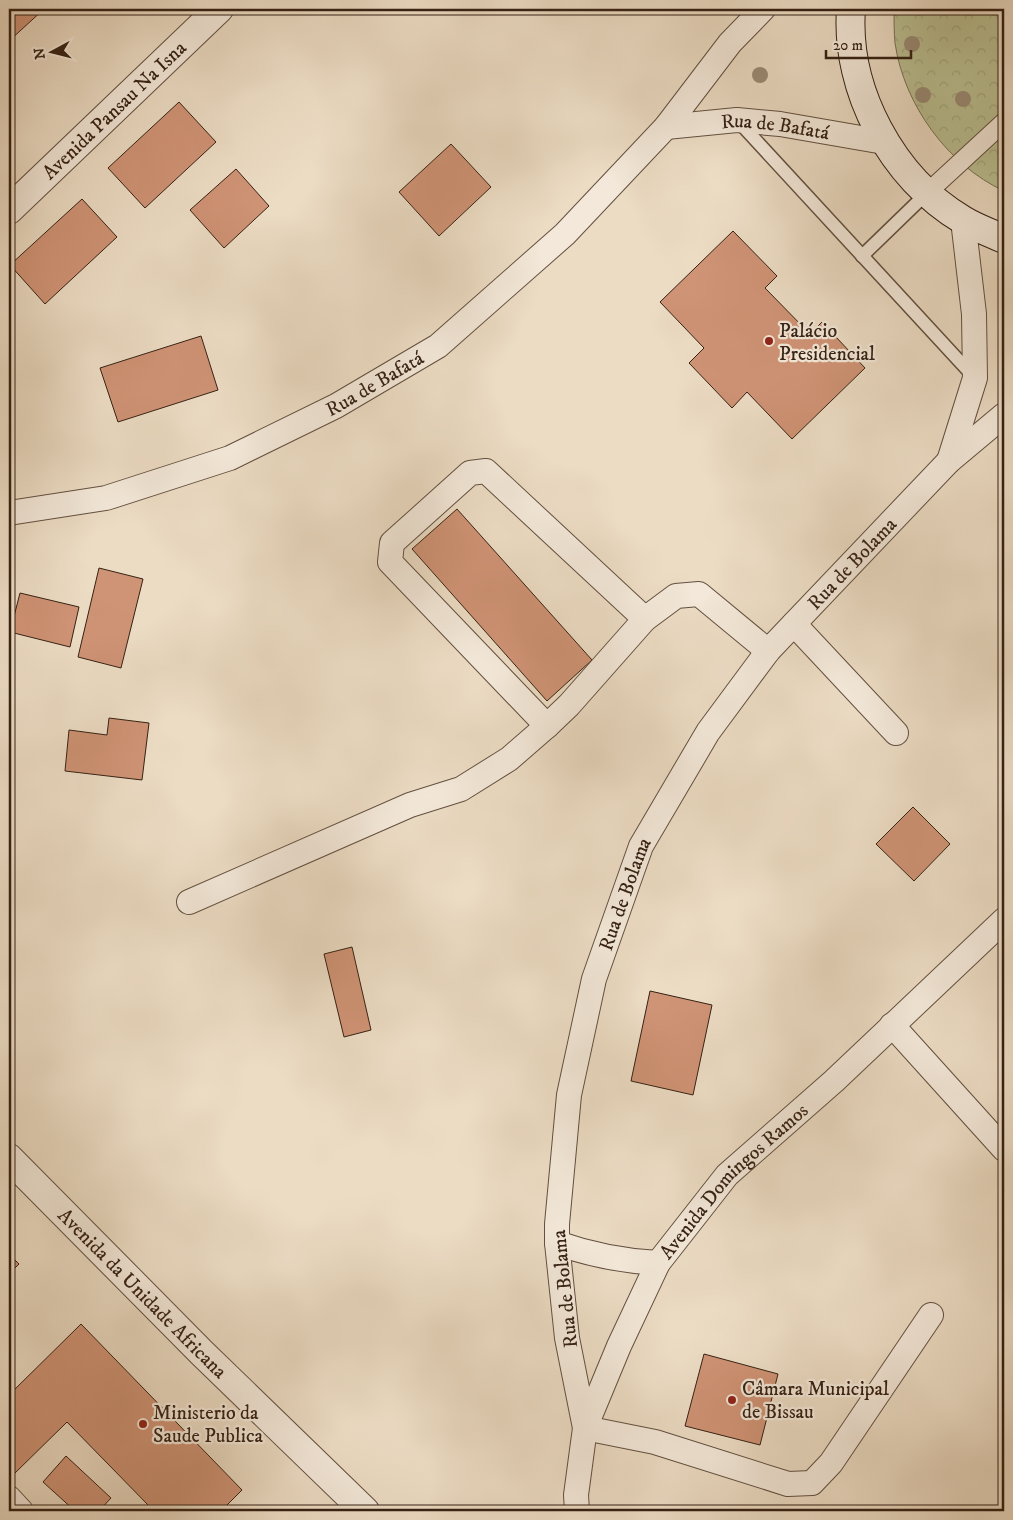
<svg xmlns="http://www.w3.org/2000/svg" width="1013" height="1520" font-family="'IM FELL DW Pica',serif">
<style>
.park{fill:url(#park-crowns);stroke:#787053}
.building{fill:#cf9375;stroke:#352114}
.lines{fill:none;stroke-linecap:round;stroke-linejoin:round}
.service-casing{stroke:#635040;stroke-width:15}
.pedestrian-casing{stroke:#635040;stroke-width:20}
.minor-casing{stroke:#635040;stroke-width:26}
.tertiary-casing{stroke:#635040;stroke-width:30}
.secondary-casing{stroke:#352114;stroke-width:30}
.service{stroke:#f3e8d9;stroke-width:12}
.pedestrian{stroke:#f3e8d9;stroke-width:18}
.minor{stroke:#f3e8d9;stroke-width:24}
.tertiary{stroke:#f3e8d9;stroke-width:28}
.secondary{stroke:#f3e8d9;stroke-width:28}
.tree{fill:#9a8b75}
.poi-dot{fill:#8f2418;stroke:#f3e8d9;stroke-width:2}
.labels{text-anchor:middle;stroke-width:4.5;stroke-linejoin:round;paint-order:stroke}
.street-label{font-size:20px;fill:#352114;stroke:#f3e8d9}
.poi-label{font-size:20px;fill:#352114;stroke:#f3e8d9;text-anchor:start}
</style>
<defs>
<pattern id="park-crowns" width="20" height="18" patternUnits="userSpaceOnUse" patternTransform="scale(1.25)"><rect width="20" height="18" fill="#babf92"/><path d="M2 6a3 3 0 1 1 6 0M12 15a3 3 0 1 1 6 0" fill="none" stroke="#a0a47d"/></pattern>
</defs>
<rect width="100%" height="100%" fill="#ecdcc4"/>
<filter id="stains"><feTurbulence type="fractalNoise" baseFrequency=".004" numOctaves="4"/><feColorMatrix values="0 0 0 0 .2 0 0 0 0 .09 0 0 0 0 .02 0 0 0 .5 -.17"/></filter>
<radialGradient id="worn" r=".72"><stop offset=".6" stop-color="#630" stop-opacity="0"/><stop offset="1" stop-color="#630" stop-opacity=".3"/></radialGradient>
<path class="park" d="M894 9H1004V191C948 165 904 105 895 43 894 32 894 20 894 9Z"/>
<g class="building">
<path d="M9 9H44L9 41Z"/>
<path d="M179 102 216 142 145 208 108 168Z"/>
<path d="M451 144 491 187 439 236 399 192Z"/>
<path d="M236 169 269 206 224 248 190 210Z"/>
<path d="M82 199 117 237 45 304 10 265Z"/>
<path d="M733 231 777 276 765 288 810 334 822 322 865 368 792 439 747 392 732 408 689 363 704 348 660 302Z"/>
<path d="M201 336 218 390 118 422 100 368Z"/>
<path d="M457 509 592 660 547 701 412 549Z"/>
<path d="M99 568 143 579 121 668 78 657Z"/>
<path d="M20 593 79 607 70 647 10 632Z"/>
<path d="M109 718 149 723 142 780 65 771 69 730 107 735Z"/>
<path d="M913 807 950 844 914 881 876 844Z"/>
<path d="M352 947 371 1030 344 1037 324 954Z"/>
<path d="M650 991 712 1005 693 1095 631 1081Z"/>
<path d="M9 1254 19 1264 9 1274Z"/>
<path d="M81 1324 242 1490 221 1511H144L149 1506 67 1422 13 1475 9 1471V1395Z"/>
<path d="M704 1354 778 1374 760 1445 685 1426Z"/>
<path d="M66 1456 111 1498 99 1511H75L43 1482Z"/>
</g>
<g class="lines">
<g class="service-casing">
<g id="service">
<path d="M738 121 974 377"/>
<path d="M862 256 927 193"/>
</g>
</g>
<g class="pedestrian-casing">
<path id="pedestrian" d="M927 193 1004 122"/>
</g>
<g class="minor-casing">
<g id="minor">
<path id="s1" d="M666 127 737 120 780 124 884 142"/>
<path d="M949 461 975 378 974 314 963 220"/>
<path id="s2" d="M9 513 106 498 230 458 336 406 438 346 565 234 666 127 730 43 763 9"/>
<path d="M794 624 896 733"/>
<path d="M547 726 390 562 392 543 470 473 486 471 645 619"/>
<path d="M189 902 410 805 461 789 509 759 547 726 569 705 645 619 676 596 699 594 768 651"/>
<path d="M892 1025 1004 1149"/>
<path d="M557 1243C591 1255 622 1261 658 1263"/>
<path id="s3" d="M931 1315 831 1463 812 1483 788 1484 655 1442 585 1428 567 1338 557 1243V1224L569 1095 594 979 641 846 708 732 768 651 949 461 1004 415"/>
<path d="M9 1498 21 1511"/>
<path id="s4" d="M577 1511 576 1495 585 1428 619 1346 658 1263 727 1175 834 1081 1004 920"/>
</g>
</g>
<g class="tertiary-casing">
<g id="tertiary">
<path id="s5" d="M9 210 219 9"/>
<path id="s6" d="M9 1158 202 1353 365 1511"/>
</g>
</g>
<g class="secondary-casing">
<path id="secondary" d="M851 9C845 90 892 178 963 220 976 228 991 233 1004 239"/>
</g>
<use href="#service" class="service"/>
<use href="#pedestrian" class="pedestrian"/>
<use href="#minor" class="minor"/>
<use href="#tertiary" class="tertiary"/>
<use href="#secondary" class="secondary"/>
</g>
<g class="tree">
<circle cx="912" cy="44" r="8"/>
<circle cx="760" cy="75" r="8"/>
<circle cx="923" cy="95" r="8"/>
<circle cx="963" cy="99" r="8"/>
</g>
<g class="poi-dot">
<circle cx="769" cy="341" r="5"/>
<circle cx="732" cy="1400" r="5"/>
<circle cx="143" cy="1424" r="5"/>
</g>
<g class="labels">
<g class="street-label">
<text dy="7" stroke="none"><textPath href="#s5" startOffset="145">Avenida Pansau Na Isna</textPath></text>
<text dy="7" stroke="none"><textPath href="#s1" startOffset="110">Rua de Bafatá</textPath></text>
<text dy="7" stroke="none"><textPath href="#s2" startOffset="391">Rua de Bafatá</textPath></text>
<text dy="7" stroke="none"><textPath href="#s3" startOffset="1391">Rua de Bolama</textPath></text>
<text dy="7" stroke="none"><textPath href="#s3" startOffset="986">Rua de Bolama</textPath></text>
<text dy="7" stroke="none"><textPath href="#s4" startOffset="376">Avenida Domingos Ramos</textPath></text>
<text transform="translate(564 1289) rotate(-96)" y="7">Rua de Bolama</text>
<text dy="7" stroke="none"><textPath href="#s6" startOffset="190">Avenida da Unidade Africana</textPath></text>
</g>
<g class="poi-label">
<text x="779" y="337">Palácio<tspan x="779" dy="23">Presidencial</tspan></text>
<text x="742" y="1395">Câmara Municipal<tspan x="742" dy="23">de Bissau</tspan></text>
<text x="153" y="1419">Ministerio da<tspan x="153" dy="23">Saude Publica</tspan></text>
</g>
</g>
<rect width="1013" height="1520" fill="none" stroke="#ecdcc4" stroke-width="30"/>
<rect x="10" y="10" width="993" height="1500" fill="none" stroke="#352114" stroke-width="2.5"/>
<rect x="15" y="15" width="983" height="1490" fill="none" stroke="#352114"/>
<g transform="translate(52 52) rotate(263)" stroke="#f3e8d9" stroke-width="4" paint-order="stroke">
<path d="M0-4L9 19L0 12L-9 19Z" fill="#352114"/>
<text y="-8" font-size="14" font-weight="bold" text-anchor="middle" fill="#352114">N</text>
</g>
<path d="M826 50v8h85v-8" fill="none" stroke="#352114" stroke-width="2.5"/>
<text x="833" y="50" font-size="15" fill="#352114" stroke="#f3e8d9" stroke-width="4" paint-order="stroke">20 m</text>
<rect width="100%" height="100%" filter="url(#stains)"/>
<rect width="100%" height="100%" fill="url(#worn)"/>
</svg>
